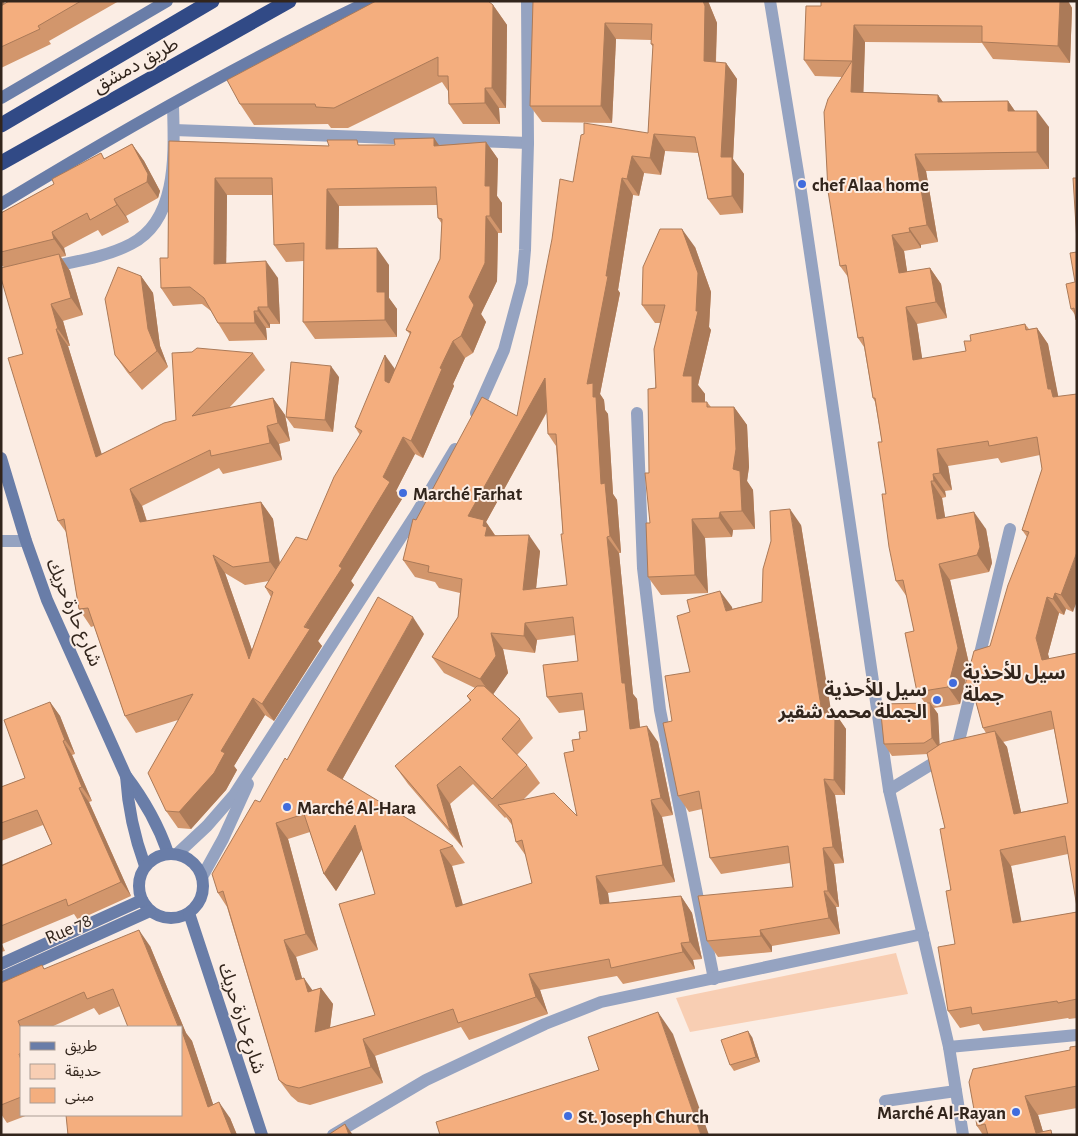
<svg xmlns="http://www.w3.org/2000/svg" width="1078" height="1136" font-family="'Alegreya Sans','Noto Sans Arabic',sans-serif">
<style>
.green{fill:#f8ceb3}
.lines{fill:none;stroke-linecap:round;stroke-linejoin:round}
.lane{stroke:#95a3c1;stroke-width:12}
.street{stroke:#95a3c1;stroke-width:12}
.secondary{stroke:#697da8;stroke-width:12}
.highway{stroke:#314a86;stroke-width:15}
.wall{fill:#d2966c;fill-rule:evenodd}
.shaded-wall{fill:#ab7a58}
.building{fill:#f4ae7e;stroke:#ab7a58;fill-rule:evenodd}
.poi-dot{fill:#406cdd;stroke:#fbede4;stroke-width:2}
.labels{text-anchor:middle;stroke-width:4;stroke-linejoin:round;paint-order:stroke}
.street-label{font-size:19px;fill:#32251c;stroke:#fbede4}
.poi-label{font-size:19px;font-weight:bold;fill:#32251c;stroke:#fbede4;text-anchor:start}
</style>
<rect width="100%" height="100%" fill="#fbede4"/>
<path class="green" d="M896 953 908 994 690 1032 676 998Z"/>
<g class="lines">
<path class="lane" d="M885 1101 956 1091"/>
<g class="street">
<path d="M770 1 800 185 889 790 949 1047 963 1135"/>
<path d="M174 130 528 143"/>
<path d="M50 267C77 261 106 257 131 244 179 220 174 150 173 105"/>
<path d="M476 413 504 350 522 283 525 250 528 143 527 1"/>
<path d="M637 413 643 568 660 710 714 979"/>
<path d="M1 541H26"/>
<path d="M889 790 945 756 958 745 1010 529"/>
<path d="M177 854 207 826 234 795 416 514 455 449"/>
<path d="M202 877 223 839 248 784"/>
<path d="M949 1047 1077 1035"/>
<path d="M333 1135 426 1080 545 1024 601 1002 923 934"/>
</g>
<g class="secondary">
<path d="M1 98 167 1"/>
<path d="M1 204C121 131 243 61 370 1"/>
<path d="M1 458 26 541 47 600 126 776C145 801 158 824 168 853"/>
<path d="M126 776C128 808 134 836 145 866"/>
<circle cx="171" cy="886" r="32"/>
<path d="M189 913 262 1135"/>
<path d="M1 964 142 900"/>
<path d="M1 978 150 911"/>
</g>
<g class="highway">
<path d="M1 125 212 1"/>
<path d="M1 163 289 1"/>
</g>
</g>
<g class="wall">
<path d="M1 1H4L5 4 9 1H119L49 41 51 44 1 68Z"/>
<path d="M533 1H708L717 23 716 62 726 63 737 79 733 159 744 174 743 213 720 215 708 199 698 153 665 151 661 175 644 173 639 196 633 195 618 290 620 293 600 394 604 400 605 410 608 414 613 494 617 500 621 553H619L633 694 637 699 640 727 658 742 673 815 662 817 675 882 608 893 609 903 681 896 692 913 702 959 693 960 695 969 623 984 617 976 540 990 548 1014 469 1040 461 1027 375 1056 383 1083 310 1105 298 1102 291 1096 279 1080 227 907 218 893 260 802 287 760 424 634 342 780 453 846 465 863 452 866 463 905 532 883 526 856 516 842 512 825 506 817 505 818 473 784 450 804 463 848 408 784 395 766 470 701 467 696 475 688 444 673 432 657 458 617 460 593 439 588 435 582 415 577 403 560 416 520 517 416 573 182 648 133 653 47 651 44V40L616 39 612 123 542 122 530 106ZM547 412 548 434 556 446 567 585 536 589 540 551 495 535 486 522ZM575 635 578 661 547 697 559 713 584 710 587 731 580 739 574 751 577 816 523 800 540 783 527 765 517 755 533 738 520 719 493 694 508 673 503 649 535 653 537 640ZM310 832 324 874 336 891 362 849 375 894V1015L330 1028 333 1004 321 988 312 990 302 978 296 957 318 950 288 839Z"/>
<path d="M821 1H1068L1072 8 1070 63 993 59 982 43 865 42 863 92 938 95 943 102 1008 101 1015 111 1049 127V169L926 171 938 242 921 245V248L904 251 907 272 930 268 941 284 947 318 917 324 922 359 966 351 971 341 1025 324 1029 329 1037 328 1048 344 1058 397 1073 612 1066 609 1064 615 1059 613 1048 654 1049 659 1077 653 1068 854 1011 866 1021 922 1077 912V1018L1069 1019 1068 1018 983 1031 979 1024 960 1028 948 1011 955 944 945 828 928 754 892 756 884 744 925 703 917 692 914 631 907 597 896 581 886 494 882 442 875 402 873 398 864 347 858 338 848 277 840 266 842 77 815 76 804 60 821 6ZM1040 455 1042 469 1022 530 1027 537 990 646 965 685 975 699 983 728 986 733 939 745 938 714 934 708 960 704 969 664 950 580 989 572 992 563 986 529 945 517 942 498 946 497 945 491 952 490 948 466 998 458 1001 463ZM1054 729 1068 803 1021 812 1007 747 1003 742Z"/>
<path d="M493 5 507 25 506 108H499L500 124H463L449 104 448 91 442 82 348 128H331L328 124 254 125 240 104Z"/>
<path d="M434 138 438 145 486 142 498 159 497 196 502 203V233H498L497 281 481 314 486 322 473 353 465 358 453 384 454 386 423 458 415 454 396 491 402 499 351 581 354 585 318 641 322 646 274 721 265 715 234 766 237 770 226 790 191 829 178 828 166 811 178 720 136 733 125 716 94 626 91 627 79 609 66 532 58 521 23 354 4 268 3 266H1V213L54 184 101 153 104 159 132 144 144 161 160 191 158 198 126 216 129 222 102 236 98 230 64 248 66 256 61 257 70 271 83 315 63 321 70 346H68L101 454 176 420 253 353 265 370 229 408 273 398 285 415 290 441 279 444 282 460 223 474 219 468 142 506 147 521 261 502 273 519 280 563 307 540 360 435 355 427 395 369 410 334 406 330 440 259 442 224 438 218 437 205 339 206 338 248 389 265V298L397 309V337L315 339 303 322 304 261 286 262 274 245 273 195H227L226 264 278 278 280 324H270V328H266L267 340 229 341 218 323 211 311 202 304 173 306 161 288 168 258 169 141 329 146 360 145H395ZM225 573 245 585 269 581 265 587 271 597 252 650Z"/>
<path d="M695 247 711 292 709 327 711 330 698 385 705 394V402H707L711 407H734L747 425 749 467 747 481 753 490 755 529 733 530 732 537 705 538 708 593 661 595 648 577 650 523 649 473 660 323H655L642 305Z"/>
<path d="M1077 252V321L1076 316 1071 309 1075 282Z"/>
<path d="M141 276 153 293 160 346 168 367 142 390 127 372 115 355Z"/>
<path d="M339 377 333 432 294 428 286 417Z"/>
<path d="M801 525 831 713H835L846 729 845 795H835L844 863 834 864 839 907H836L840 934 772 946V952L718 957 707 941 793 887 790 863 721 874 710 858 702 809 689 812 678 796 672 721 690 672 732 607V609L762 602Z"/>
<path d="M50 702 60 716 75 754 72 755 92 801 89 802 131 896 78 920 74 914 2 944 5 951 1 952V865L52 844 43 825 1 841V787L25 778Z"/>
<path d="M150 946 186 1033 192 1041 213 1104 230 1118 237 1135H68L181 1115 120 1006 99 1015 94 1008 51 1027H21V1115H28L7 1123 1 1114V983L42 965 44 969Z"/>
<path d="M752 1037 760 1062 734 1071 730 1065Z"/>
<path d="M1077 1046V1108L1038 1115 1043 1132 1054 1135H983L977 1126Z"/>
</g>
<g class="shaded-wall">
<path d="M1 1H4L5 25 1 20Z"/>
<path d="M703 1H708L717 23 715 78 704 61Z"/>
<path d="M1060 1H1068L1072 8 1070 63 1058 46Z"/>
<path d="M493 5 507 25 506 108 492 88Z"/>
<path d="M605 23 616 39 612 123 601 106Z"/>
<path d="M854 25 865 42 863 108 851 92Z"/>
<path d="M726 63 737 79 733 159 744 174 743 213 732 196 721 157Z"/>
<path d="M485 88 499 108 500 124 485 103Z"/>
<path d="M938 95 949 111 938 102Z"/>
<path d="M1008 101 1019 117 1008 111Z"/>
<path d="M1037 111 1049 127V169L1037 152Z"/>
<path d="M654 134 665 151 661 175 650 158Z"/>
<path d="M434 138 446 155 434 146Z"/>
<path d="M486 142 498 159 497 196 502 203V233L490 216 485 186Z"/>
<path d="M132 144 144 161 160 191 158 198 147 182Z"/>
<path d="M915 154 926 171 938 242 927 225Z"/>
<path d="M632 156 644 173 639 196 627 179Z"/>
<path d="M215 178 227 195 226 282 214 264Z"/>
<path d="M622 178 633 195 618 290 620 293 600 394 604 400 605 410 608 414 613 494 617 500 621 553 610 536 601 484 593 397 587 384Z"/>
<path d="M327 189 339 206 338 266 326 249Z"/>
<path d="M114 199 126 216 129 222 117 205Z"/>
<path d="M486 216 498 233 497 281 481 314 486 322 473 353 461 336Z"/>
<path d="M909 228 921 245V248L910 232Z"/>
<path d="M682 229 695 247 711 292 709 327 711 330 698 385 705 394V421L692 402 683 376 696 311Z"/>
<path d="M52 232 64 248 66 256 54 239Z"/>
<path d="M892 235 904 251 910 290 899 273Z"/>
<path d="M377 248 389 265V298L397 309V337L385 320 377 292Z"/>
<path d="M59 254 70 271 83 315 71 298Z"/>
<path d="M266 261 278 278 280 324 268 307Z"/>
<path d="M930 268 941 284 947 318 936 302Z"/>
<path d="M141 276 153 293 160 346 168 367 157 351 148 329Z"/>
<path d="M51 304 63 321 70 346 58 329Z"/>
<path d="M258 307 270 324V328L258 311Z"/>
<path d="M906 307 917 324 925 377 913 360Z"/>
<path d="M254 311 266 328 267 340 255 323Z"/>
<path d="M1037 328 1048 344 1059 400 1053 397 1048 389Z"/>
<path d="M56 329 68 346 108 474 96 457Z"/>
<path d="M453 341 465 358 453 384 454 386 423 458 411 441 440 368Z"/>
<path d="M385 355 397 372V398L385 381Z"/>
<path d="M331 366 339 377 333 432 325 420Z"/>
<path d="M545 378 556 395 486 522 496 537 497 552 468 516Z"/>
<path d="M273 398 285 415 290 441 278 423Z"/>
<path d="M734 407 747 425 749 467 747 481 753 490 755 529 742 511 733 469Z"/>
<path d="M267 426 279 444 282 460 270 443Z"/>
<path d="M403 437 415 454 396 491 402 499 351 581 354 585 318 641 322 646 274 721 262 704 339 566Z"/>
<path d="M937 449 948 466 952 490 940 473Z"/>
<path d="M933 474 945 491 946 497 934 481Z"/>
<path d="M931 481 942 498 948 535 937 519Z"/>
<path d="M130 489 142 506 152 539 140 522Z"/>
<path d="M261 502 273 519 282 579 270 562Z"/>
<path d="M790 509 801 525 834 729 822 713Z"/>
<path d="M720 512 733 530 732 537 719 518Z"/>
<path d="M974 512 986 529 992 563 989 572 977 555Z"/>
<path d="M692 519 705 538 708 593 695 575Z"/>
<path d="M529 535 540 551 534 607 523 590Z"/>
<path d="M607 537 619 553 633 694 637 699 642 746 630 729 622 683Z"/>
<path d="M1077 552V601L1073 612 1061 595Z"/>
<path d="M213 555 225 573 261 676 249 659Z"/>
<path d="M939 564 950 580 969 664 960 704 948 687Z"/>
<path d="M720 591 732 607 737 627 726 611Z"/>
<path d="M1055 593 1066 609 1064 615 1053 599Z"/>
<path d="M1047 597 1059 613 1048 654 1054 676 1042 660 1036 638Z"/>
<path d="M413 617 424 634 338 787 327 770Z"/>
<path d="M525 623 537 640 535 653 524 636Z"/>
<path d="M491 633 503 649 508 673 492 696 480 679Z"/>
<path d="M253 698 265 715 234 766 237 770 226 790 191 829 179 812 221 751Z"/>
<path d="M50 702 60 716 75 754 65 740Z"/>
<path d="M930 703 938 714 940 750 932 738Z"/>
<path d="M835 713 846 729 845 795 834 780Z"/>
<path d="M647 726 658 742 673 815 661 798Z"/>
<path d="M995 731 1007 747 1025 830 1014 814Z"/>
<path d="M63 741 72 755 92 801 82 787Z"/>
<path d="M824 779 835 795 844 863 833 847Z"/>
<path d="M437 785 450 804 463 848 450 830Z"/>
<path d="M79 788 89 802 131 896 121 882Z"/>
<path d="M651 800 662 817 675 882 663 865Z"/>
<path d="M276 823 288 839 318 950 306 934Z"/>
<path d="M355 825 367 841 336 891 324 874Z"/>
<path d="M823 848 834 864 839 907 828 891Z"/>
<path d="M440 850 452 866 468 924 456 907Z"/>
<path d="M1000 850 1011 866 1025 940 1013 923Z"/>
<path d="M596 876 608 893 612 920 600 904Z"/>
<path d="M824 891 836 907 840 934 829 918Z"/>
<path d="M681 896 692 913 702 959 690 942Z"/>
<path d="M139 930 150 946 186 1033 192 1041 219 1122 208 1107 179 1027Z"/>
<path d="M760 930 772 946V952L761 936Z"/>
<path d="M284 940 296 957 307 996 296 980Z"/>
<path d="M681 943 693 960 695 969 683 952Z"/>
<path d="M529 974 540 990 548 1014 536 997Z"/>
<path d="M304 978 315 994 321 988 333 1004 327 1049 315 1032 308 992Z"/>
<path d="M658 1012 673 1034 709 1135H701Z"/>
<path d="M748 1031 752 1037 760 1062 756 1057Z"/>
<path d="M363 1039 375 1056 383 1083 371 1067Z"/>
<path d="M1025 1096 1038 1115 1044 1135 1036 1133Z"/>
<path d="M219 1102 230 1118 237 1135H232Z"/>
<path d="M345 1124 353 1135H349Z"/>
</g>
<g class="building">
<path d="M9 1H81L38 26 40 29 1 47V6Z"/>
<path d="M376 1H488L493 5 492 88H485V103L449 104 448 76H438V57L334 108 316 107 315 104H240L227 80Z"/>
<path d="M533 1H703L705 6 704 61 726 63 721 157H732V196L708 199 695 137 654 134 650 158 632 156 627 179 622 178 606 276H608L587 384 593 383V397H596L601 484 605 483 610 536 607 537 622 683H625L630 729 647 726 661 798 651 800 663 865 596 876 600 904 681 896 690 942 681 943 683 952 611 968 609 959 529 974 536 997 458 1023 453 1009 363 1039 371 1067 299 1088 286 1085 279 1080 223 891 218 893 212 874 255 800 260 802 285 758 287 760 378 597 413 617 327 770 453 846 440 850 456 907 532 883 522 840 516 842 511 819 498 805 554 793 577 816 564 753 574 751 572 740 580 739 579 732 587 731 582 693 547 697 543 665 578 661 573 617 525 623 524 636 491 633 496 656 480 679 432 657 458 617 462 579 428 572 429 566 403 560 413 519 416 520 482 397 517 416 552 239 560 179 573 182 581 135 584 134V123L648 133 653 44H651L652 24 605 23 601 106H530ZM545 378 548 434H556L563 534H561L567 585 523 590 529 535 485 536 487 527 483 526 484 520 468 516ZM304 814 324 874 355 825 375 894 339 904 375 1015 315 1032 321 988 308 992 304 978 296 980 284 940 306 934 276 823Z"/>
<path d="M821 1H1060L1058 46 982 42V26L854 25 851 92 938 95V102L1008 101V111H1037V152L915 154 927 225 909 228 910 232 892 235 899 273 930 268 936 302 906 307 913 360 966 351 964 341H971L970 335 1025 324 1026 330 1037 328 1048 389H1051L1053 397 1077 394V552L1061 595 1055 593 1053 599 1047 597 1036 638 1042 660 1077 653V907L1065 836 1000 850 1013 923 1077 912V999L1058 1003 1057 1001 972 1014 971 1007 948 1011 938 947 955 944 946 891 951 890 940 829 945 828 927 753 942 743 995 731 1014 814 1068 803 1051 711 983 728 971 684 965 685 974 651 990 646 1008 585 1029 532 1022 530 1042 469 1037 437 989 446 988 441 937 449 940 473 933 474 934 481H931L937 519 974 512 980 547 977 555 939 564 958 648 948 687 917 692 905 633 914 631 903 580 896 581 889 547 882 494H886L878 442H882L875 398H873L863 337 858 338 846 265 840 266 828 191 824 112 828 99 852 61 804 60 806 6H821Z"/>
<path d="M434 138V146L486 142 485 186H490V216H486L485 263 469 297 474 305 461 336 453 341 440 368 442 369 411 441 403 437 383 477 390 482 339 566 342 568 304 627 310 629 262 704 253 698 221 751 225 753 214 773 179 812 166 811 148 773 193 694 125 716 88 608 79 609 64 519 58 521 8 358 23 354 1 278V268L59 254 71 298 51 304 58 329H56L96 457 164 423 176 420 172 353 192 352 197 348 253 353 192 416 273 398 278 423 267 426 270 443 211 456 210 450 130 489 140 522 261 502 270 562 233 567 213 555 249 659 273 592 265 587 296 537 307 540 334 477 362 431 355 427 385 355V381L389 383 411 332 406 330 440 259 442 219 438 218 436 187 327 189 326 249 377 248V292H385V320L303 322 304 243 274 245 272 178H215L214 264 266 261 268 307H258V311H254L255 323H218L204 298 190 287 161 288 160 258H168L169 141 329 146 327 140H357L358 145H395L394 139Z"/>
<path d="M132 144 148 174 147 182 114 199 117 205 90 220 87 213 52 232 54 239 1 252V213L54 184 52 179 101 153 104 159Z"/>
<path d="M1073 178H1077V242Z"/>
<path d="M660 229H682L698 273 696 311H698L683 376H692V402H707V407H734L736 449 733 469 740 471 742 511 720 512 719 518 692 519 695 575 648 577 646 523H650L645 473H649L648 389 656 388 654 349 665 305H642L643 267Z"/>
<path d="M1077 252V320H1076L1074 308 1071 309 1066 284 1075 282 1070 253Z"/>
<path d="M118 267 141 276 148 329 157 351 130 373 115 355 105 299Z"/>
<path d="M291 362 331 366 325 420 286 417Z"/>
<path d="M790 509 822 713H835L834 780 824 779 833 847 823 848 828 891H824L829 918 760 930 761 936 707 941 698 896 793 887 788 846 710 858 699 791 678 796 663 723 672 721 665 676 690 672 677 616 690 612 687 600 720 591 726 611 762 602 763 569 771 541 770 511Z"/>
<path d="M477 686H484L520 719 502 739 527 765 492 799 460 766 437 785 450 830 395 766 471 700 467 696Z"/>
<path d="M50 702 65 740 63 741 82 787 79 788 121 882 68 906 66 899 1 926V866L52 844 37 810 1 823V787L25 778 4 720Z"/>
<path d="M930 703 932 738 924 743 884 744 880 704Z"/>
<path d="M139 930 178 1026 180 1025 181 1027H128L113 989 87 999 84 992 18 1021 21 1028V1053L19 1054 21 1060V1097L1 1105V983L42 965 44 969Z"/>
<path d="M658 1012 701 1135H440L436 1122 599 1070 588 1037Z"/>
<path d="M181 1028 208 1107 219 1102 232 1135H68L66 1115H181Z"/>
<path d="M748 1031 756 1057 730 1065 721 1040Z"/>
<path d="M1077 1046V1086L1025 1096 1036 1133 1051 1130 1052 1135H988L985 1124 977 1126 969 1082 973 1069 1070 1050V1047Z"/>
<path d="M345 1124 349 1135H328Z"/>
</g>
<g class="poi-dot">
<circle cx="802" cy="184" r="5"/>
<circle cx="403" cy="493" r="5"/>
<circle cx="953" cy="683" r="5"/>
<circle cx="937" cy="700" r="5"/>
<circle cx="287" cy="807" r="5"/>
<circle cx="1016" cy="1112" r="5"/>
<circle cx="568" cy="1116" r="5"/>
</g>
<g class="labels">
<g class="street-label">
<text transform="translate(135 64) rotate(-29)" y="7">طريق دمشق</text>
<text transform="translate(75 612) rotate(67)" y="7">شارع حارة حريك</text>
<text transform="translate(68 928) rotate(-24)" y="7">Rue 78</text>
<text transform="translate(243 1018) rotate(72)" y="7">شارع حارة حريك</text>
</g>
<g class="poi-label">
<text x="812" y="191">chef Alaa home</text>
<text x="413" y="500">Marché Farhat</text>
<text x="963" y="679">سيل للأحذية<tspan x="963" dy="22">جملة</tspan></text>
<text x="927" y="696" text-anchor="end">سيل للأحذية<tspan x="927" dy="22">الجملة محمد شقير</tspan></text>
<text x="297" y="814">Marché Al-Hara</text>
<text x="1006" y="1119" text-anchor="end">Marché Al-Rayan</text>
<text x="578" y="1123">St. Joseph Church</text>
</g>
</g>
<rect width="1078" height="1136" fill="none" stroke="#32251c" stroke-width="5"/>
<rect x="20" y="1026" width="162" height="90" fill="#fbede4" stroke="#ab9d94"/>
<rect x="30" y="1042" width="25" height="8" fill="#697da8" stroke="#ab9d94"/>
<text x="65" y="1051" font-size="15" fill="#32251c">طريق</text>
<rect x="30" y="1064" width="25" height="15" fill="#f8ceb3" stroke="#ab9d94"/>
<text x="65" y="1076" font-size="15" fill="#32251c">حديقة</text>
<rect x="30" y="1088" width="25" height="15" fill="#f4ae7e" stroke="#ab9d94"/>
<text x="65" y="1101" font-size="15" fill="#32251c">مبنى</text>
</svg>
